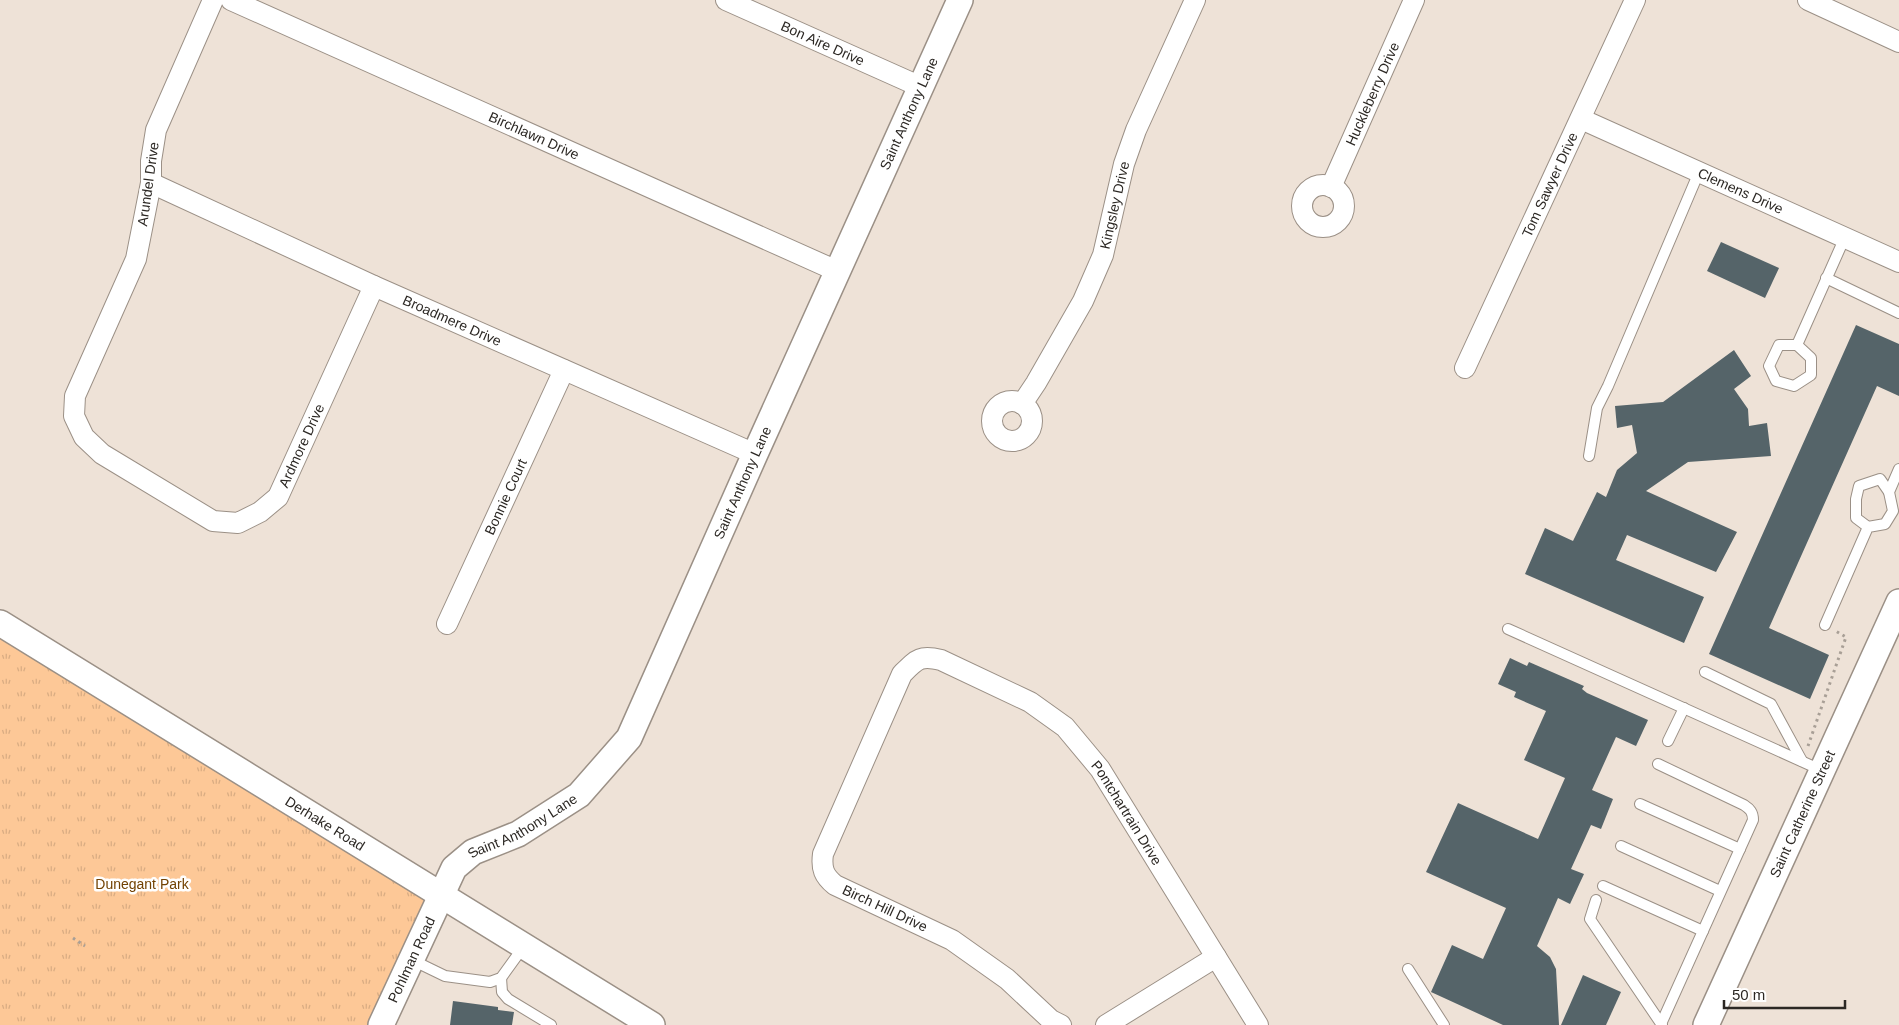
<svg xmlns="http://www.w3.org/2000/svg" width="1899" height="1025" font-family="Helvetica,sans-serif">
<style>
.grass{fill:url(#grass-tufts)}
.building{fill:#556469}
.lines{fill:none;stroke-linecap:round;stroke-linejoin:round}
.service-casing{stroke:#9b9086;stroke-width:12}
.minor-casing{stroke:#9b9086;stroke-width:22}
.tertiary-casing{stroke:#9b9086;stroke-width:28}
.path{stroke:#a89f96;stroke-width:3;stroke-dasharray:2.5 4;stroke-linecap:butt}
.service{stroke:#fff;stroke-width:10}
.minor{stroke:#fff;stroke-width:20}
.tertiary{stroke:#fff;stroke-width:25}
.labels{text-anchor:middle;stroke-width:5;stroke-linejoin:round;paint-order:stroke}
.street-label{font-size:14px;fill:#2c2824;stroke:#fff}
.park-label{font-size:14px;fill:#724203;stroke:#fff}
</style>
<defs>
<pattern id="grass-tufts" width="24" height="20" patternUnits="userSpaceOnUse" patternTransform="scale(1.25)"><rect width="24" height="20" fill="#fdc897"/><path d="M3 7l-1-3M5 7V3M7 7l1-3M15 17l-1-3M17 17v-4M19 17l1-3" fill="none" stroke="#d9ac82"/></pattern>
</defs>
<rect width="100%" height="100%" fill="#eee2d7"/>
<path class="grass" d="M0 634 425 896 426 904 371 1025H0Z"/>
<g class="building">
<path d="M1721 242 1779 268 1765 298 1707 271Z"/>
<path d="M1856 325 1899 344V396L1877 386 1769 628 1829 655 1810 699 1709 654Z"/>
<path d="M1734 350 1751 376 1734 389 1748 409 1749 426 1767 423 1771 456 1688 462 1646 491 1737 532 1716 572 1627 535 1616 560 1704 597 1684 643 1525 574 1545 528 1573 541 1597 492 1606 497 1617 470 1637 453 1632 425 1617 428 1615 406 1663 402Z"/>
<path d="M1510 658 1527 666 1529 662 1584 686 1582 689 1587 693 1648 720 1636 746 1616 737 1592 790 1613 799 1601 829 1591 825 1571 869 1584 874 1570 904 1558 898 1537 946 1550 957 1556 969 1559 1025H1503L1431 992 1452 945 1483 959 1506 908 1426 872 1458 803 1538 839 1565 778 1524 760 1546 711 1514 697 1516 692 1498 684Z"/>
<path d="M1583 975 1621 992 1606 1025H1561Z"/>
<path d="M453 1001 498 1007V1010L514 1012 512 1025H450Z"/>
</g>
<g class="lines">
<g class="service-casing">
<g id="service">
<path d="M1826 278 1899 313"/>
<path d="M1797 345 1811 358V375L1794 386 1776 381 1769 366 1779 345H1797L1845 237"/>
<path d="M1589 456 1597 408 1608 386 1699 172"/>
<path d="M1868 527 1856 518V499L1859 486 1880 479 1889 492"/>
<path d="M1825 625 1868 527 1885 524 1893 511 1889 492 1899 469"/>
<path d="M1508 629 1821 770"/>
<path d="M1705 672 1771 704 1802 761"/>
<path d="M1668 741 1684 708"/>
<path d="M1658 764 1744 805C1750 809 1753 812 1753 820L1661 1024"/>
<path d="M1640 804 1740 849"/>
<path d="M1621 846 1720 891"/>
<path d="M1603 886 1703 931"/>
<path d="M1596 900 1590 919 1662 1025"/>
<path d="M412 960 445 976 490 982 501 978 524 946"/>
<path d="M1408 969 1444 1025"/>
<path d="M501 978 502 992 508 999 551 1025"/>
</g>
</g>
<g class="minor-casing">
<g id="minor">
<path id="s1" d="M213 0 156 130 151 161V183L136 259 75 396 74 416 84 437 102 454 213 521 238 523 260 512 278 497 374 286"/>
<path id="s2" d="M231 0 837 271"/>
<path id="s3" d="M726 0 921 87"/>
<path d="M1808 0 1899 42"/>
<path id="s4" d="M1581 119 1899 262"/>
<path id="s5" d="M151 183 374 286 755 454"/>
<circle cx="1323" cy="206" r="21"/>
<path id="s6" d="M1331 187 1414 0"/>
<path id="s7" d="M1465 368 1635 0"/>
<circle cx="1012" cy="421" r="20"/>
<path id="s8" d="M1022 404 1036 383 1083 301 1103 255 1124 164 1136 130 1195 0"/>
<path id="s9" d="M447 624 564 370"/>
<path id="s10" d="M1061 1025 1051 1020 1007 979 952 940 835 885C824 876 821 869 823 854L902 674C917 659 920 655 941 660L1030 702 1065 727 1100 769 1258 1025"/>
<path d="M1106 1025 1216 957"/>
</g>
</g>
<g class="tertiary-casing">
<g id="tertiary">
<path id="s11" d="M0 623 652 1025"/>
<path id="s12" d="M381 1025 454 868 473 852 518 834 579 795 629 738 755 454 960 0"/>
<path id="s13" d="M1706 1025 1899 602"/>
</g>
</g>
<g class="path">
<path d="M1808 746 1846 637 1834 630"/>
<path d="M73 938 85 946"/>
</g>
<use href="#service" class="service"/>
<use href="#minor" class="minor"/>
<use href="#tertiary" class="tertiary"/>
</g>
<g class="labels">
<g class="street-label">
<text dy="5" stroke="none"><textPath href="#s3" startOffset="106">Bon Aire Drive</textPath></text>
<text dy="5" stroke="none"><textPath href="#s6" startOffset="102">Huckleberry Drive</textPath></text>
<text dy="5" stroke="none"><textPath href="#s12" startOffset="1079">Saint Anthony Lane</textPath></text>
<text dy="5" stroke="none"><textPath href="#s2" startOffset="332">Birchlawn Drive</textPath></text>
<text transform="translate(148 184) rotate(-82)" y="5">Arundel Drive</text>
<text dy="5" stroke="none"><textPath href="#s7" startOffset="202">Tom Sawyer Drive</textPath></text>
<text dy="5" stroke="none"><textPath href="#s4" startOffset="175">Clemens Drive</textPath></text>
<text dy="5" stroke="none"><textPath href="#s8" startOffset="221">Kingsley Drive</textPath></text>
<text dy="5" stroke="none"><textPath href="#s5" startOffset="331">Broadmere Drive</textPath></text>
<text dy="5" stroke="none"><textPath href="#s1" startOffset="750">Ardmore Drive</textPath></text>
<text dy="5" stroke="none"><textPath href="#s12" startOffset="674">Saint Anthony Lane</textPath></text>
<text dy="5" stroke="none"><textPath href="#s9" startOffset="140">Bonnie Court</textPath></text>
<text dy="5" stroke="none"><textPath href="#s10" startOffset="792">Pontchartrain Drive</textPath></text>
<text dy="5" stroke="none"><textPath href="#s13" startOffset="232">Saint Catherine Street</textPath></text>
<text dy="5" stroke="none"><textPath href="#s11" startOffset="382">Derhake Road</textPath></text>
<text dy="5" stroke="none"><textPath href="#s12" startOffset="254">Saint Anthony Lane</textPath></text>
<text transform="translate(885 908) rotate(25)" y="5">Birch Hill Drive</text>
<text dy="5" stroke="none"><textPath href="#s12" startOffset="72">Pohlman Road</textPath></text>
</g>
<g class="park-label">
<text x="142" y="889">Dunegant Park</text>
</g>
</g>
<path d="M1724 1000v8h121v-8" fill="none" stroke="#2c2824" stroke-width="2.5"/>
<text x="1732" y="1000" font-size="15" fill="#2c2824" stroke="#ffffff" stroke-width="4" paint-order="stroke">50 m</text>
</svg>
